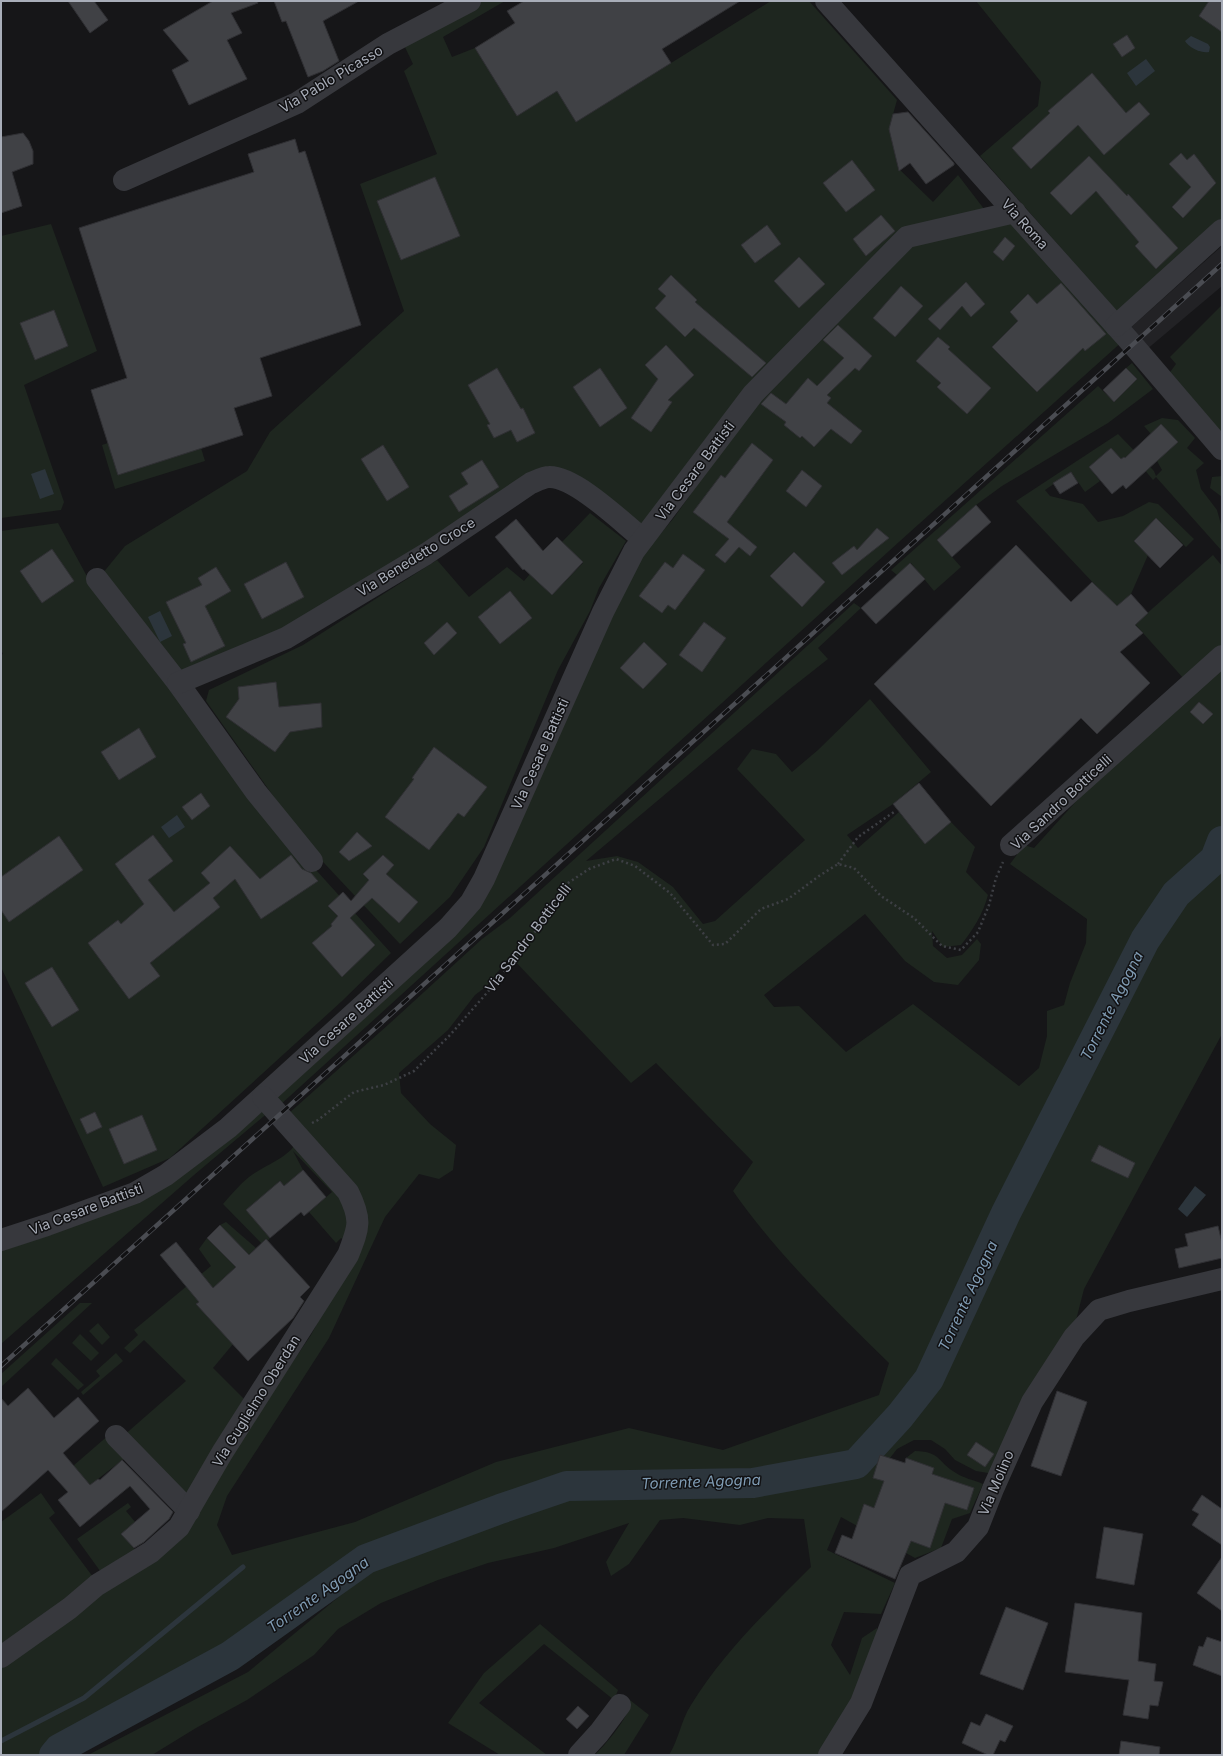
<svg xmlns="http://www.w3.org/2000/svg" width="1223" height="1756" font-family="Inter,sans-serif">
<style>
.built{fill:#222225}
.green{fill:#1e261f;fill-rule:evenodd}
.water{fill:#2c353c}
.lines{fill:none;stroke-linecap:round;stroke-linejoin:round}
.stream{stroke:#2c353c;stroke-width:5}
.river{stroke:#2c353c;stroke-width:30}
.building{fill:#404145;stroke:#303034}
.path{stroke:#3d3f44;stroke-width:2.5;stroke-dasharray:2 3;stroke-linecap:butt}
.minor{stroke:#37383d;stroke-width:22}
.rail-casing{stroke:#4a4c52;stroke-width:4.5}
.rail{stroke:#111113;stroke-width:3;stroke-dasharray:9;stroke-linecap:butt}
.labels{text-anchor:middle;stroke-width:3;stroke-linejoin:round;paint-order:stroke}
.street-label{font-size:14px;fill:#a8adb8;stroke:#111113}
.water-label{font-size:15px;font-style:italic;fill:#7f9bb3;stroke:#111113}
</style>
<rect width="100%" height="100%" fill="#161618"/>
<path class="built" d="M1222 246V286L1146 350 1128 330Z"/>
<g class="green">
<path d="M482 1H505L443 37 452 57 475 48 517 116 557 91 576 122 771 1H809L897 100 889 129 898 168 933 202 958 175 991 218 907 238 753 394 643 539 549 477 426 554 178 683 270 819 391 953 342 1001 170 1158 103 1187 1 967V655L3 654 1 650V531L58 523 89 580 98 579 125 546 247 471 270 432 404 311 360 184 437 154 404 71 413 64 404 45Z"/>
<path d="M976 1H1222V220L1120 315 980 156 1038 106 1041 82Z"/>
<path d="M1016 219 1124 340 900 541 279 1106 275 1096 430 957 556 727 641 557 673 519 760 397 910 247Z"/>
<path d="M51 224 97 351 24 385 64 502 61 510 1 518V236Z"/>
<path d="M1222 305V438L1168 375 1176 364 1170 357Z"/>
<path d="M1132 363 1153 389 1108 423 1002 486 976 505 937 540 961 567 934 591 911 563 897 575 891 570 1098 386 1114 402 1137 379 1126 368Z"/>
<path d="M1162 418 1178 420 1195 438 1187 448 1204 463 1196 470 1201 489 1217 510 1222 528V551L1156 477 1153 480 1135 458 1129 463 1124 457 1121 459 1111 449 1089 467 1100 481 1085 492 1071 472 1045 490 1050 496 1083 504 1098 522 1123 516 1149 502 1158 504 1194 539 1186 547 1156 518 1134 541 1148 555 1131 594 1116 607 1016 501 1118 434 1154 471 1156 476 1162 470 1157 461 1177 442 1151 434 1144 426Z"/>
<path d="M108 443 201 448 205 461 115 489 102 445Z"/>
<path d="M1222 476V497L1210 488 1212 477Z"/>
<path d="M590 513 626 541 599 588 590 611 558 670 484 847 450 897 400 944 310 848 206 701 209 690 303 645 437 560 469 597 507 567 524 581 530 574 552 595 583 563 562 542Z"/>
<path d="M1213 555 1222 566V645L1184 679 1135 624Z"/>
<path d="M854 603 861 608 818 648 828 659 790 689 586 861 617 856 638 862 673 887 703 924 715 921 805 840 737 769 752 749 776 754 792 772 818 750 870 699 931 772 893 804 847 835 858 848 899 812 925 843 951 822 975 847 966 872 988 895C983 914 973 930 961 945L943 947 932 931 933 946 947 958 962 955 977 939 981 944 979 960 958 985 934 982 905 961 865 914 764 995 774 1007 799 1006 846 1052 913 1004 1019 1086 1039 1068 1047 1036V1011L1064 1005 1070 983 1086 943 1087 919 1010 864 1024 845 1034 848 1081 796 1222 668V831L1212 857 1175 893 1143 939 1004 1213 926 1379 898 1414 854 1463 752 1480 566 1484 500 1506 365 1558 243 1662 59 1747 51 1755H1V1660L151 1556 277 1385 311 1335 333 1293 363 1215 288 1114 389 1024 482 939 510 918ZM510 956 631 1083 656 1063 753 1162 733 1191C778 1255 834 1309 889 1363L879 1395 723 1450 629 1428 496 1462 355 1522 232 1555 217 1525 227 1496 329 1338 385 1217 419 1174 439 1179 453 1170 456 1145 430 1124 401 1093 399 1073 448 1030 475 995 487 986Z"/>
<path d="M1218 861 1222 865V1034L1084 1289 1072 1336 994 1474 976 1471 955 1460 945 1449 931 1440H914L897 1449 890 1458 905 1463 906 1458 915 1451C942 1452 936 1461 956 1473 963 1478 974 1480 983 1484L970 1513 952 1519 941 1548 915 1558 841 1517 827 1550 895 1583 881 1614 844 1612 831 1645 850 1675 862 1638 877 1628 878 1641 860 1684 822 1755H669C679 1739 681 1720 691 1705 723 1653 768 1610 811 1567L804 1519 768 1518 740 1525 683 1518 660 1520 629 1564 611 1576 606 1562 629 1523 554 1548 488 1563 438 1580 381 1603 338 1629 314 1655 247 1700 196 1728 152 1755H88L248 1672 370 1571 504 1516 572 1495 673 1492 754 1494 833 1477 858 1467 902 1419 932 1381 1011 1215 1148 942 1179 897Z"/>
<path d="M263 1105 270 1111 194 1175 1 1344V1251L50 1235Z"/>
<path d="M295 1145 352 1210 346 1242 341 1238 336 1243 309 1212 332 1192 293 1151 303 1170 284 1186 280 1181 247 1210 270 1238 264 1246 223 1204C231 1195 239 1185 249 1177 263 1166 284 1160 295 1145Z"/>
<path d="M226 1222 256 1248 196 1304 233 1344 213 1368 245 1400 188 1495 122 1437 186 1381 144 1340 130 1353 124 1348 138 1335 134 1330 211 1266 199 1249 207 1238 218 1249 234 1240 220 1225Z"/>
<path d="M80 1303H92L1 1387V1374Z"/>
<path d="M98 1323 110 1337 102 1345 89 1331Z"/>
<path d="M80 1334 99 1353 91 1361 72 1343Z"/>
<path d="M116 1353 123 1361 83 1395 81 1392 100 1376 96 1371Z"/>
<path d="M56 1358 84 1385 78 1390 51 1364Z"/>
<path d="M110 1434 129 1455 90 1485 73 1466Z"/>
<path d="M41 1493 55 1513 49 1518 96 1581 1 1653V1522Z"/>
<path d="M128 1503 131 1507 126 1511 135 1522 122 1534 137 1552 103 1575 77 1539Z"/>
<path d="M540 1624 618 1690 614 1700 544 1644 479 1703 547 1755H500L448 1723 484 1673Z"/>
<path d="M626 1697 649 1715 624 1755H595C603 1747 624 1723 627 1712 628 1708 626 1701 626 1697Z"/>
</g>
<g class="water">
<path d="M1191 36 1208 44 1210 47 1209 52C1202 54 1188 47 1185 41Z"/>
<path d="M1146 59 1155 71 1136 86 1127 73Z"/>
<path d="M45 469 54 494 40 499 31 474Z"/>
<path d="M160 611 172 636 160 642 148 617Z"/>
<path d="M177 815 185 827 169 838 161 827Z"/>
<path d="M1195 1186 1206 1195 1187 1217 1178 1209Z"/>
</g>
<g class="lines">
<path class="stream" d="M1 1741 84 1698 243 1567"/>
<path class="river" d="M54 1755 59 1749 230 1656 366 1559 500 1509 567 1486 753 1483 856 1464 900 1416 929 1379 1006 1213 1145 940 1176 894 1215 859 1222 841"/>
</g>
<g class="building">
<path d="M68 1H94L108 20 90 33Z"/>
<path d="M213 1H257L258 3 231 13 242 33 227 40 247 79 189 105 172 70 189 61 163 30Z"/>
<path d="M274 1H359L323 21 339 61 323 71 308 77 286 21 282 22Z"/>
<path d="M524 1H740L662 49 671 63 576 122 557 91 517 116 475 48 515 23 507 11Z"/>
<path d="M1209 1H1222V32L1199 16Z"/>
<path d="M1127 35 1135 48 1122 57 1113 44Z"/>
<path d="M1092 73 1126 113 1139 102 1150 114 1104 155 1078 125 1031 169 1012 148 1050 113 1048 111Z"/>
<path d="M908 112 954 163V165L926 184 910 163 899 171 889 129 893 114Z"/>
<path d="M23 133 29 141 33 151V164L12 172 22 206 1 213V137Z"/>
<path d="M295 139 299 153 305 151 361 325 260 358 272 396 234 408 243 435 118 475 91 390 127 378 79 228 254 172 248 154Z"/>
<path d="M1181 153 1187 160 1194 154 1216 183 1183 218 1172 207 1191 187 1169 164Z"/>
<path d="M1089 156 1127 196 1128 194 1178 248 1156 269 1135 246 1139 242 1096 191 1071 215 1050 193Z"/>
<path d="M852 160 875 190 846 212 823 183Z"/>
<path d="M435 177 460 236 401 260 377 201Z"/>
<path d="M881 215 895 231 866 256 853 239Z"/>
<path d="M767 225 781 244 755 263 741 245Z"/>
<path d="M1005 237 1015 246 1003 261 993 252Z"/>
<path d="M799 257 825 284 799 308 774 281Z"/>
<path d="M671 275 697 300 695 302 766 363 752 377 694 328 685 337 655 308 666 296 658 289Z"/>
<path d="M966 282 985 304 971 317 962 306 940 330 928 319Z"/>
<path d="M1061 283 1106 334 1085 351 1083 348 1037 392 992 347 1018 321 1010 312 1028 294 1037 304Z"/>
<path d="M901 286 923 306 895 337 873 318Z"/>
<path d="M54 310 68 346 35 360 20 323Z"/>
<path d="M838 325 872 356 859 371 855 368 827 395 831 398 827 403 862 431 851 444 831 429 814 447 802 436 800 438 784 425 786 422 761 404 771 393 786 404 808 378 817 386 844 358 823 340Z"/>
<path d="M938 337 950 347 948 349 991 388 967 414 937 387 941 383 916 361Z"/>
<path d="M666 345 694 375 668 400 672 402 651 432 631 418 658 379 645 365Z"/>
<path d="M497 368 521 409 523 408 535 433 517 442 511 430 494 438 487 425 490 424 468 385Z"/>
<path d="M600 368 627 408 600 427 573 387Z"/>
<path d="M1126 368 1137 379 1114 402 1103 390Z"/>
<path d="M1161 424 1178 442 1126 489 1123 485 1112 494 1089 467 1111 448 1121 459 1124 457 1125 458Z"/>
<path d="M752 443 773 460 727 522 757 547 750 556 739 547 725 563 715 555 729 539 693 512 721 475 725 478Z"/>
<path d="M383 445 409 487 387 501 361 459Z"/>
<path d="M482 460 499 487 459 512 449 496 468 484 461 473Z"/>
<path d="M802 470 822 486 806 507 786 491Z"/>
<path d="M1071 472 1078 483 1060 494 1053 483Z"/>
<path d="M976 505 991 522 952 557 937 540Z"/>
<path d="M1156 518 1183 545 1160 568 1134 541Z"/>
<path d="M516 519 543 551 557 537 583 562 552 595 524 569 523 570 495 537Z"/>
<path d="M877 528 889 538 842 575 832 563 854 546 857 550Z"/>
<path d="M1016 545 1071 602 1092 582 1117 606 1131 594 1148 613 1135 625 1143 633 1120 652 1150 683 1097 734 1081 718 991 806 874 684Z"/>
<path d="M52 549 74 581 42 603 20 571Z"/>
<path d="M794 552 825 582 802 607 770 576Z"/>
<path d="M683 554 705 570 675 610 668 605 662 613 639 596 665 562 673 568Z"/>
<path d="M286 562 304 597 262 619 244 584Z"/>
<path d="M910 563 925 579 876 624 861 608Z"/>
<path d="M216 567 231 591 205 606 225 646 191 662 183 644 186 643 166 602 202 585 198 578Z"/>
<path d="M510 591 532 618 500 644 478 617Z"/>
<path d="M447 622 457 633 434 655 424 643Z"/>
<path d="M704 622 726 638 702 672 679 655Z"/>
<path d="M644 642 667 664 643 689 620 668Z"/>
<path d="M276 682 279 707 321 703 322 727 290 732 275 752 226 717 239 699 238 687Z"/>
<path d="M1199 702 1213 714 1203 724 1190 712Z"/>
<path d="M139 728 156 757 119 780 101 752Z"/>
<path d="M434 747 487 787 464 817 458 813 429 850 385 817 414 779 412 778Z"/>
<path d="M919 783 951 822 925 844 893 804Z"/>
<path d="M201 793 210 806 192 820 182 807Z"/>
<path d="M357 832 372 846 349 861 339 852Z"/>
<path d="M153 835 173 861 148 880 174 912 210 883 201 873 230 846 260 879 291 855 302 869 311 873 318 881 261 919 235 879 213 898 220 907 150 963 160 976 129 999 88 943 118 920 121 924 144 904 115 864Z"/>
<path d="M59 836 83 870 9 922 1 910V877Z"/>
<path d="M383 855 394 865 386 874 418 902 399 923 372 898 350 918 375 945 342 977 312 943 332 926 331 924 338 916 328 906 343 892 351 901 369 880 363 874Z"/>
<path d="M52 967 79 1010 52 1027 25 983Z"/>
<path d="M95 1112 102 1127 87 1134 80 1119Z"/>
<path d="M142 1115 157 1150 124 1164 109 1129Z"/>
<path d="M1099 1145 1135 1163 1128 1178 1091 1161Z"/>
<path d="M303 1170 326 1197 304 1216 301 1212 270 1238 246 1210 280 1181 284 1186Z"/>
<path d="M220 1225 249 1255 266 1239 310 1287 300 1297 304 1301 293 1318 248 1361 196 1304 199 1302 160 1255 176 1242 213 1288 236 1267 207 1238Z"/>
<path d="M1218 1226 1222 1243V1258L1179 1268 1175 1249 1188 1246 1185 1234Z"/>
<path d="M28 1388 54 1418 78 1397 99 1421 63 1453 90 1485 98 1479 100 1480 122 1460 173 1512 169 1519 144 1542 134 1548 121 1534 150 1509 130 1486 80 1527 58 1500 68 1492 48 1470 1 1512V1398L8 1406Z"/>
<path d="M1057 1391 1087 1402 1061 1476 1031 1466Z"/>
<path d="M976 1442 994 1454 985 1467 967 1455Z"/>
<path d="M880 1455 905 1463 906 1458 934 1468 932 1474 974 1488 967 1510 945 1503 930 1548 911 1541 895 1579 835 1553 842 1535 852 1539 864 1504 874 1508 884 1481 873 1478Z"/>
<path d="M1202 1495 1222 1509V1545L1192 1525 1199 1514 1192 1510Z"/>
<path d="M1104 1527 1143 1534 1134 1585 1096 1578Z"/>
<path d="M1222 1557V1611L1197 1593Z"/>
<path d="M1075 1603 1142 1613 1138 1661 1156 1664 1154 1681 1163 1682 1158 1706 1150 1705 1148 1719 1123 1715 1129 1680 1065 1672Z"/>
<path d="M1006 1607 1048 1623 1023 1690 980 1674Z"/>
<path d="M1207 1637 1222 1642V1676L1193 1665 1199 1646 1203 1647Z"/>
<path d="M578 1706 589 1716 577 1729 566 1719Z"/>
<path d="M986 1714 1013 1726 1005 1742 1000 1740 993 1755H988L962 1743 971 1722 980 1726Z"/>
<path d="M1121 1741 1160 1747 1159 1755H1119Z"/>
</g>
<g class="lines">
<g class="path">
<path d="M838 864 858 837 894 812"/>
<path d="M312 1123 318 1120 354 1092 384 1085 414 1071 450 1035 499 979 547 916 565 885 589 869 616 859 635 866 670 893 713 945 725 944 761 909 788 899 819 876 838 864 854 868 881 896 914 918 942 946 961 950 978 932 989 905 996 878 1003 862"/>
</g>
<g class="minor">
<path d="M826 1 1133 345 1222 449"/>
<path d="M124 180 297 103 388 44 470 1"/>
<path d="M1116 326 1222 230"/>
<path d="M97 579 178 683 256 792 312 861"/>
<path d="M178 683 286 638 426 554 531 483C536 481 544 477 549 477 575 476 623 523 643 539"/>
<path d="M1011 845 1222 656"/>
<path d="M1 1240 47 1225 135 1193 166 1175 228 1128 448 928 471 902 484 879 603 612 634 551 753 394 907 237 1015 212"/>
<path d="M116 1436 189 1511"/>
<path d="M1 1657 70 1608 97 1585 151 1552 179 1527 222 1453 348 1255C359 1227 362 1220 348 1192L263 1097"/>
<path d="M579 1755 599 1733 620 1705"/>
<path d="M829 1755 861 1703 910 1575 956 1552 978 1527 993 1489 1032 1402 1074 1337 1099 1310 1129 1301 1222 1279"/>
</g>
<g class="rail-casing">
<path id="rail" d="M1 1366 1222 264"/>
</g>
<use href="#rail" class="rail"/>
</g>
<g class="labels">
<g class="street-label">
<text transform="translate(331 79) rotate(-31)" y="5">Via Pablo Picasso</text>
<text transform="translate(1025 224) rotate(48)" y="5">Via Roma</text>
<text transform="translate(695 471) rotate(-53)" y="5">Via Cesare Battisti</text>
<text transform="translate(416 557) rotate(-32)" y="5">Via Benedetto Croce</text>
<text transform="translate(540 754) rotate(-66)" y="5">Via Cesare Battisti</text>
<text transform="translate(1061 802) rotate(-43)" y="5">Via Sandro Botticelli</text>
<text transform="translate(528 938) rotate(-53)" y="5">Via Sandro Botticelli</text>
<text transform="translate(346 1021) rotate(-42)" y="5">Via Cesare Battisti</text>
<text transform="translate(86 1209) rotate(-21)" y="5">Via Cesare Battisti</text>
<text transform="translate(256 1401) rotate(-58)" y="5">Via Guglielmo Oberdan</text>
<text transform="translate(996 1483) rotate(-67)" y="5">Via Molino</text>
</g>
<g class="water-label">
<text transform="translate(1112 1006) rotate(-63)" y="5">Torrente Agogna</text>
<text transform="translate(968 1296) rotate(-65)" y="5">Torrente Agogna</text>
<text transform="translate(701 1482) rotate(-2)" y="5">Torrente Agogna</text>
<text transform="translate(318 1595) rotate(-35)" y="5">Torrente Agogna</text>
</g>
</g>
<rect width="1223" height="1756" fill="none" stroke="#a8adb8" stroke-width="4"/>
</svg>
